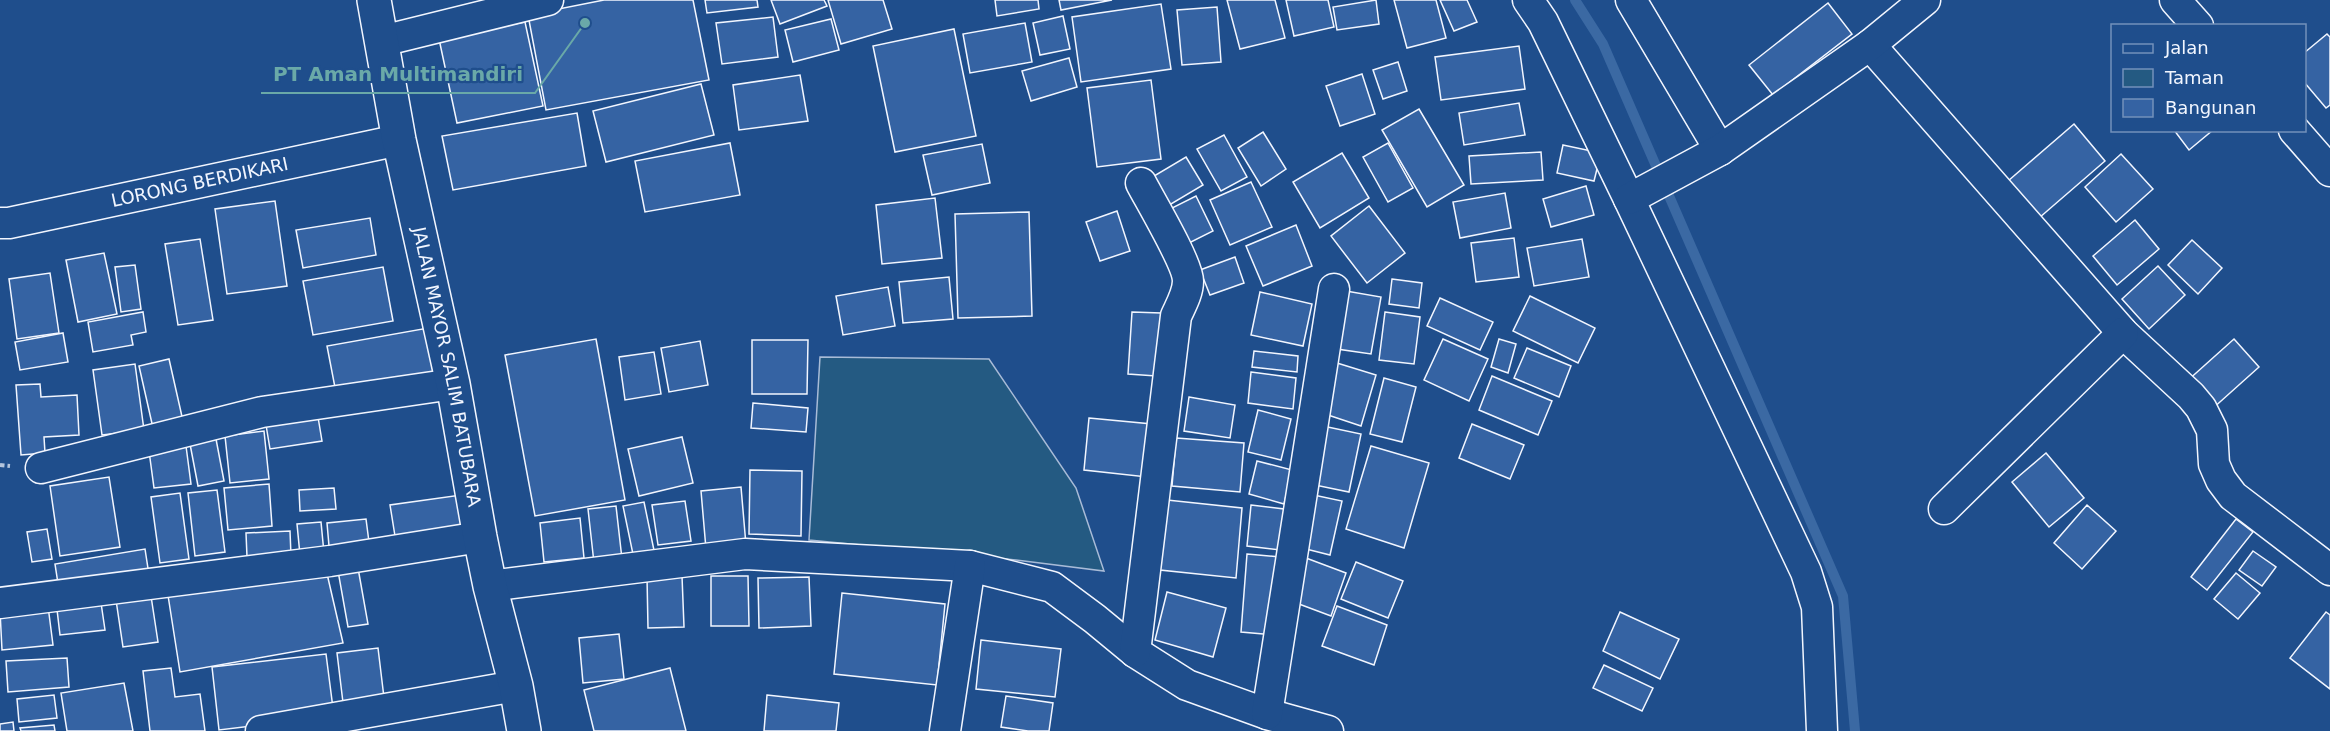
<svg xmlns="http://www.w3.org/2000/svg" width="2330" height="731" font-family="'DejaVu Sans',sans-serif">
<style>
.green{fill:#245a82;stroke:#a8bbd7;stroke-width:1.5}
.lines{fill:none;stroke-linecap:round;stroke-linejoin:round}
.stream{stroke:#3b69a3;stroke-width:10}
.building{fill:#3563a3;stroke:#f2f6ff;stroke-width:1.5}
.minor-casing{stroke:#f2f6ff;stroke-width:33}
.tertiary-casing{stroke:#f2f6ff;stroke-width:36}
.path{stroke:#b3c4dc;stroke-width:4;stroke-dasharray:4.5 3;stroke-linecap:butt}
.minor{stroke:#1f4e8c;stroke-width:30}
.tertiary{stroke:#1f4e8c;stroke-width:33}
.labels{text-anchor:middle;stroke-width:4.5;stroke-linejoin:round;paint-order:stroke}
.street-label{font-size:18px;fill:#f2f6ff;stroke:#1f4e8c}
.leader{fill:none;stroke:#6aa9a8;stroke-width:2}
.callout-dot{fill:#6aa9a8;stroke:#1f4e8c;stroke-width:2}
.callout-label{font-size:20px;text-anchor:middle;font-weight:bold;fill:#6aa9a8;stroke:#1f4e8c;stroke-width:4.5;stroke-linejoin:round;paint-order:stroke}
</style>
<rect width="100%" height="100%" fill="#1f4e8c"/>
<path class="green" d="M820 357 989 359 1076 488 1104 571 1016 560 809 540Z"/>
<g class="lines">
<path class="stream" d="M1575 0 1603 44 1843 596 1855 731"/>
</g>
<g class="building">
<path d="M604 0H693L709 80 546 110 528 15Z"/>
<path d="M705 0H757L758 7 707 13Z"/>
<path d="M771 0H824L827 6 780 24Z"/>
<path d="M828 0H883L892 29 841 44Z"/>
<path d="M995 0H1038L1039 9 997 16Z"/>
<path d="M1059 0H1112L1061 10Z"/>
<path d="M1227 0H1275L1285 38 1240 49Z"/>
<path d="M1286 0H1328L1334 27 1294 36Z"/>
<path d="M1376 0 1379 24 1337 30 1333 7Z"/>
<path d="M1394 0H1436L1446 38 1407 48Z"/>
<path d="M1440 0H1467L1477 22 1454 31Z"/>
<path d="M1828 3 1852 34 1773 95 1749 65Z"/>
<path d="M1161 4 1171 69 1081 82 1072 17Z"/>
<path d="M1217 7 1221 62 1182 65 1177 10Z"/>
<path d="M1063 16 1070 49 1040 55 1033 23Z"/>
<path d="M773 17 778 57 722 64 716 23Z"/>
<path d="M831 19 839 50 793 62 785 30Z"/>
<path d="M525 22 543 106 457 123 439 39Z"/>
<path d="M1025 23 1032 62 970 73 963 34Z"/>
<path d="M954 29 976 136 895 152 873 46Z"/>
<path d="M2327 34 2330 37V105L2326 108 2304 82V53Z"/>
<path d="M1519 46 1525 89 1441 100 1435 57Z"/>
<path d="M1069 58 1077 87 1031 101 1022 71Z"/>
<path d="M1398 62 1407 91 1383 99 1373 70Z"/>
<path d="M1362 74 1375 114 1340 126 1326 86Z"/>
<path d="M800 75 808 121 739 130 733 85Z"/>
<path d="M1151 80 1161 159 1097 167 1087 88Z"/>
<path d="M701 84 714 135 606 162 593 111Z"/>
<path d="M1519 103 1525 135 1464 145 1459 113Z"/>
<path d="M1419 109 1464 185 1427 207 1382 130Z"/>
<path d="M577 113 586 166 453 190 442 136Z"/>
<path d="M2074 124 2105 161 2039 218 2008 181Z"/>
<path d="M2174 130H2213L2189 150Z"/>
<path d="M1263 132 1286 169 1261 186 1238 148Z"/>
<path d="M1224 135 1247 177 1221 191 1197 149Z"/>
<path d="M730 143 740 195 645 212 635 161Z"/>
<path d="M1388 143 1413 188 1388 202 1363 157Z"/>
<path d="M982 144 990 183 932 195 923 155Z"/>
<path d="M1563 145 1601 153 1594 181 1557 173Z"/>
<path d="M1541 152 1543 180 1471 184 1469 156Z"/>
<path d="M1342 153 1369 198 1320 228 1293 182Z"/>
<path d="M2121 154 2153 189 2116 222 2085 187Z"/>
<path d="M1186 157 1203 185 1166 207 1149 179Z"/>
<path d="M1251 182 1272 227 1230 245 1210 200Z"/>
<path d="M1586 186 1594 215 1551 227 1543 199Z"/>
<path d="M1505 193 1511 228 1460 238 1453 202Z"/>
<path d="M1196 196 1213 231 1183 246 1166 211Z"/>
<path d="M935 198 942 258 882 264 876 205Z"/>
<path d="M275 201 287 286 227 294 215 209Z"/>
<path d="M1369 206 1405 253 1367 283 1331 236Z"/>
<path d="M1117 211 1130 251 1100 261 1086 222Z"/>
<path d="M1029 212 1032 316 958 318 955 214Z"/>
<path d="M370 218 376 255 303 268 296 230Z"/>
<path d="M2135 220 2159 249 2117 285 2093 256Z"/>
<path d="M1296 225 1312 266 1263 286 1246 246Z"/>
<path d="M1514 238 1519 277 1476 282 1471 243Z"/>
<path d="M200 239 213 320 178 325 165 244Z"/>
<path d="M1582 239 1589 277 1534 286 1527 248Z"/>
<path d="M2192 240 2222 268 2198 294 2168 265Z"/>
<path d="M104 253 117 314 78 322 66 260Z"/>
<path d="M1235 257 1244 283 1210 295 1200 270Z"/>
<path d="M135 265 141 309 121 312 115 267Z"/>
<path d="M2158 266 2185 295 2149 329 2122 299Z"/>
<path d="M383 267 393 321 313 335 303 281Z"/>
<path d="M50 273 59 333 17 339 9 279Z"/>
<path d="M949 277 953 319 903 323 899 282Z"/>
<path d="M1392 279 1422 283 1419 308 1389 304Z"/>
<path d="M888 287 895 326 843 335 836 296Z"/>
<path d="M1346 291 1381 297 1371 354 1337 349Z"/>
<path d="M1260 292 1312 304 1303 346 1251 335Z"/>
<path d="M1530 296 1595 328 1578 363 1513 331Z"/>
<path d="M1440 298 1493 322 1480 350 1427 326Z"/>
<path d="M143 312 146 332 131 335 133 345 93 352 88 322Z"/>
<path d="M1132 312 1161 313 1156 376 1128 374Z"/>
<path d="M1385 312 1420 317 1414 364 1379 360Z"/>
<path d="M428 328 438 380 337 398 327 346Z"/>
<path d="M63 333 68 362 20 370 15 342Z"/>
<path d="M596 339 625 500 535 516 505 355Z"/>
<path d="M1443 339 1488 359 1469 401 1424 380Z"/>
<path d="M1499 339 1516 344 1508 373 1491 367Z"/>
<path d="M2234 339 2259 367 2211 410 2186 382Z"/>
<path d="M752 340H808L807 394H752Z"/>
<path d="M700 341 708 385 669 392 661 348Z"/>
<path d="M1527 348 1571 366 1559 397 1514 378Z"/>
<path d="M1254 351 1298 356 1297 372 1252 367Z"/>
<path d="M654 352 661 394 625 400 619 357Z"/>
<path d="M169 359 183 421 153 428 139 366Z"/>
<path d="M1337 363 1376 375 1361 426 1322 413Z"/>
<path d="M135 364 144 430 102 435 93 370Z"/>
<path d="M1251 372 1296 378 1293 409 1248 403Z"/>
<path d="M1492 376 1552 401 1538 435 1479 410Z"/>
<path d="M1384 378 1416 387 1402 442 1370 434Z"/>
<path d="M40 384 41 397 77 395 79 435 44 437 45 453 21 455 16 385Z"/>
<path d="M1189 397 1235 405 1230 438 1184 431Z"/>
<path d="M753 403 808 408 806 432 751 428Z"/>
<path d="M1258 410 1291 419 1281 460 1248 452Z"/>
<path d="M317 411 322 441 270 449 265 419Z"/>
<path d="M1089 418 1152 424 1147 477 1084 470Z"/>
<path d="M1472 424 1524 445 1510 479 1459 458Z"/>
<path d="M1323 426 1361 434 1349 492 1310 484Z"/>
<path d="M264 431 269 479 230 483 225 436Z"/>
<path d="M682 437 693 483 639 496 628 449Z"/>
<path d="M1176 438 1244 443 1240 492 1172 486Z"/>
<path d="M216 439 224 481 198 486 190 444Z"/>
<path d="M186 446 191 484 154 488 149 451Z"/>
<path d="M1371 446 1429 463 1404 548 1346 529Z"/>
<path d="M2046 453 2084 498 2049 527 2012 482Z"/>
<path d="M1257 461 1292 470 1284 504 1249 494Z"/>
<path d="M750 470 802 471 801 536 749 534Z"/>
<path d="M109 477 120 547 60 556 50 486Z"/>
<path d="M269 484 272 526 228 530 224 488Z"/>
<path d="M741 487 746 545 706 549 701 491Z"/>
<path d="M334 488 336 509 300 511 299 490Z"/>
<path d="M217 490 225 552 195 556 188 493Z"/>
<path d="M180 493 189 559 160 563 151 497Z"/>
<path d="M1309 494 1342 501 1330 555 1298 547Z"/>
<path d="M461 495 466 526 395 536 390 505Z"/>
<path d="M1167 500 1242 508 1236 578 1160 570Z"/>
<path d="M685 501 691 541 658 545 652 505Z"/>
<path d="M644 502 656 560 635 564 623 506Z"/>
<path d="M1251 505 1284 509 1280 550 1247 546Z"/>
<path d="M2087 505 2116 531 2082 569 2054 543Z"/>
<path d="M616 506 622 559 594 563 588 509Z"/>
<path d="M580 518 584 558 544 562 540 523Z"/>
<path d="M366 519 369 542 329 546 327 523Z"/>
<path d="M2236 519 2253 532 2207 590 2191 577Z"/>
<path d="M321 522 324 553 300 555 297 524Z"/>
<path d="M47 529 52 559 32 562 27 532Z"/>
<path d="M290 531 291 556 247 557 246 533Z"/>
<path d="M145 549 149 575 59 590 55 564Z"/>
<path d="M2253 551 2276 567 2262 586 2239 570Z"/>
<path d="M1247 554 1280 557 1274 635 1241 632Z"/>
<path d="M1306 558 1346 573 1331 616 1291 601Z"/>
<path d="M1356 562 1403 581 1388 618 1341 599Z"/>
<path d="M325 565 343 643 180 672 167 589Z"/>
<path d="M358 568 368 624 348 627 338 571Z"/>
<path d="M2236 573 2260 593 2238 619 2214 599Z"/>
<path d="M682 576 684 627 648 628 647 577Z"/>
<path d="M711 576H748L749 626H711Z"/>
<path d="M809 577 811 626 759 628 758 578Z"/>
<path d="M1167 592 1226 608 1213 657 1155 640Z"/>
<path d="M842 593 945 604 937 685 834 674Z"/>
<path d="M100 596 105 630 60 635 56 601Z"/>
<path d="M151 596 158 642 123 647 116 600Z"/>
<path d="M48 606 53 645 2 650 0 611Z"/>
<path d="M1337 606 1387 625 1374 665 1322 646Z"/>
<path d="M1620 612 1679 639 1660 679 1603 651Z"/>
<path d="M2326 612 2330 615V689L2290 658Z"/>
<path d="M619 634 624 679 583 683 579 638Z"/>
<path d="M981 640 1061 649 1055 697 976 689Z"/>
<path d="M378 648 385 706 344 711 337 653Z"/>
<path d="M326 654 334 716 219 730 212 667Z"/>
<path d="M67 658 69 687 8 692 6 661Z"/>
<path d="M1604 665 1653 688 1642 711 1593 688Z"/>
<path d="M171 668 175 697 200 694 205 731H150L143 671Z"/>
<path d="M670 668 686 731H594L584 690Z"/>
<path d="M124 683 133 731H67L61 693Z"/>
<path d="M54 695 57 718 19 722 17 699Z"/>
<path d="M767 695 839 703 836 731H764Z"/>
<path d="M1006 696 1053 703 1049 731H1028L1001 727Z"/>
<path d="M13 722 14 731H0V724Z"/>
<path d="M54 725 55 731H21L20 728Z"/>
</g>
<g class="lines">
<g class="minor-casing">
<g id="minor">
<path d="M1528 0 1543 22 1629 199 1806 572 1817 607 1822 731"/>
<path d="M1631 0 1720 150"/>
<path d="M2175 0 2198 26"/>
<path d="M382 41 548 0"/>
<path d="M1870 45 2123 333 2191 396 2201 408 2212 430 2214 464 2221 480 2233 496 2330 570"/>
<path d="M2294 130 2330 171"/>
<path d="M1629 199 1720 150 1870 45 1925 0"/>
<path id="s1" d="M0 223H9L399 140"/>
<path d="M41 468 262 412 453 384"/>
<path d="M1944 509 2123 333"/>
<path d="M490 586 745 554 970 566 1052 587 1095 619 1135 652 1187 685 1267 714 1328 731"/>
<path d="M0 603 330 561 480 537"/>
<path d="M1135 652 1176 316C1181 305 1188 293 1188 281 1188 264 1151 202 1141 183"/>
<path d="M1267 714 1334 289"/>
<path d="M261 731 516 686"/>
<path d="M945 731 970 566"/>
</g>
</g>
<g class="tertiary-casing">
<g id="tertiary">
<path id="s2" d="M374 0 399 140 453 384 480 537 490 586 516 686 524 731"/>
</g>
</g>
<path class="path" d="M0 465 10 466"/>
<use href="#minor" class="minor"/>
<use href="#tertiary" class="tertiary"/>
</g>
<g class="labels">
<g class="street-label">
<text dy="6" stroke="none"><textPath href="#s1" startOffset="204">LORONG BERDIKARI</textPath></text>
<text dy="6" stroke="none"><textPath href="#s2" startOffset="374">JALAN MAYOR SALIM BATUBARA</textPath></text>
</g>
</g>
<path class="leader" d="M585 23L535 93H261"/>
<circle class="callout-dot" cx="585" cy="23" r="6"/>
<g class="callout-label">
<text x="398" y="81">PT Aman Multimandiri</text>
</g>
<rect x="2111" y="24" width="195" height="108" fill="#1f4e8c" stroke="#7391ba" stroke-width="1.5"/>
<rect x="2123" y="44" width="30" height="9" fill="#1f4e8c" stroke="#7391ba" stroke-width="1.5"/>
<text x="2165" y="54" font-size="18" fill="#f2f6ff">Jalan</text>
<rect x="2123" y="69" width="30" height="18" fill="#245a82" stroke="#7391ba" stroke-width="1.5"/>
<text x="2165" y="84" font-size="18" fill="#f2f6ff">Taman</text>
<rect x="2123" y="99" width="30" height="18" fill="#3563a3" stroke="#7391ba" stroke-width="1.5"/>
<text x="2165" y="114" font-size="18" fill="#f2f6ff">Bangunan</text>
</svg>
